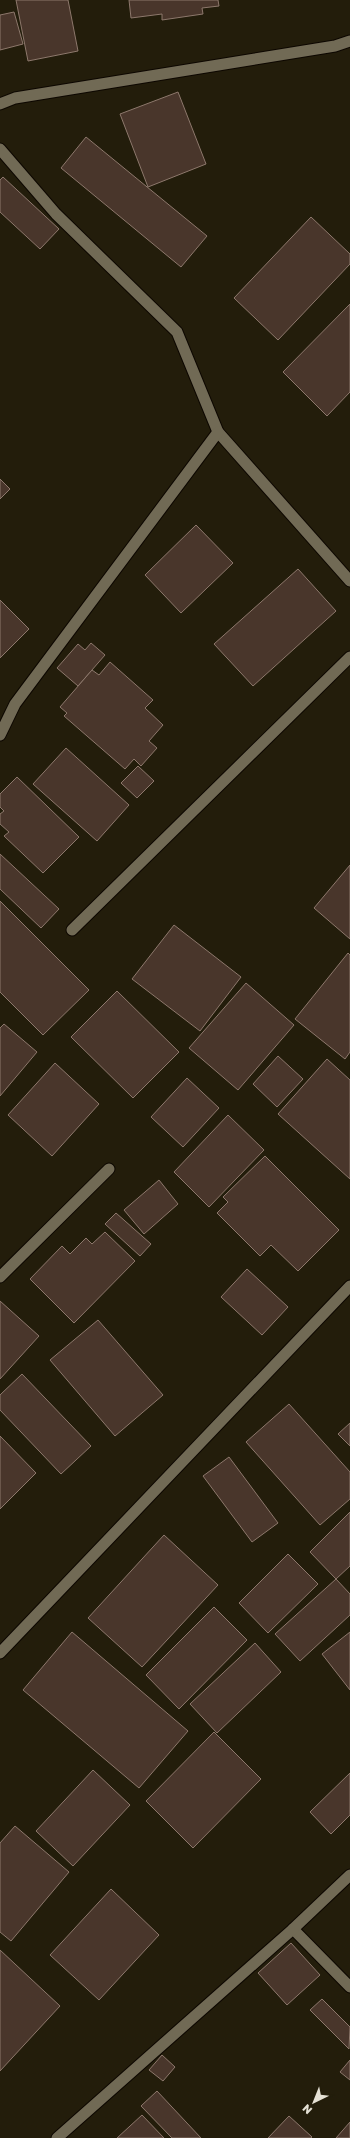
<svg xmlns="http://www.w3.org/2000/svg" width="350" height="2138" font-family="'Golos Text',sans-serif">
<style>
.building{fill:#49362b;stroke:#8d786c}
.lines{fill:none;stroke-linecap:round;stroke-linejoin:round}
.minor-casing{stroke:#0d0700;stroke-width:13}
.minor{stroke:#716a55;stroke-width:11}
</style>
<rect width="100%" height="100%" fill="#231d0b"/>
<g class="building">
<path d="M16 0H68L78 51 28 61Z"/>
<path d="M129 0H218L219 6 202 8 203 14 162 20V14L131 18Z"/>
<path d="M14 12 23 44 0 50V15Z"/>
<path d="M178 92 206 164 148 187 120 114Z"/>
<path d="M86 137 207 236 181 267 61 168Z"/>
<path d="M3 177 59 229 40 249 0 212V180Z"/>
<path d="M311 217 350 254V264L278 340 234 298Z"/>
<path d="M350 304V392L327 416 283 372Z"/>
<path d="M0 479 10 489 0 499Z"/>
<path d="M196 525 233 563 181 613 145 575Z"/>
<path d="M298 569 336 611 253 686 214 644Z"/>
<path d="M0 600 29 629 0 658Z"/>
<path d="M91 643 105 655 78 686 57 668 78 644 85 650Z"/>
<path d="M110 662 153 700 145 708 163 725 149 741 157 748 141 766 134 759 125 769 64 716 67 713 60 707 92 670 99 675Z"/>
<path d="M66 748 129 805 97 841 33 784Z"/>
<path d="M138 766 154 781 137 798 121 783Z"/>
<path d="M17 777 79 837 43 873 4 836 9 832 0 824V814L4 811 0 807V794Z"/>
<path d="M0 854 59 909 41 928 0 889Z"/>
<path d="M350 865V939L314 908Z"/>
<path d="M0 901 89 990 43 1035 0 992Z"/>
<path d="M174 925 241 977 200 1031 132 979Z"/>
<path d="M348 953 350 955V1052L345 1059 295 1019Z"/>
<path d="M246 983 294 1025 238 1090 189 1048Z"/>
<path d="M117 991 179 1052 133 1098 71 1037Z"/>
<path d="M4 1024 37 1052 0 1096V1028Z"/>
<path d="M278 1056 303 1079 277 1107 253 1084Z"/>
<path d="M327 1059 350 1080V1179L278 1114Z"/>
<path d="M55 1063 99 1104 52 1156 8 1115Z"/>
<path d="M187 1078 219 1108 183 1147 151 1117Z"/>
<path d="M228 1115 264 1150 209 1207 174 1172Z"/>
<path d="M265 1156 339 1230 298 1271 271 1245 260 1256 217 1213 228 1202 223 1197Z"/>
<path d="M159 1180 178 1204 144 1234 124 1210Z"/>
<path d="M116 1213 151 1244 140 1256 105 1224Z"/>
<path d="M105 1232 135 1261 74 1323 30 1279 62 1246 70 1254 86 1238 92 1244Z"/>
<path d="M247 1269 288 1307 262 1335 221 1297Z"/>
<path d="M0 1301 39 1336 0 1379Z"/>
<path d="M98 1320 163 1395 115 1436 50 1360Z"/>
<path d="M22 1374 91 1446 61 1474 0 1410V1395Z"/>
<path d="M289 1404 350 1472V1499L320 1525 246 1442Z"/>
<path d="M350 1423V1446L338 1434Z"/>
<path d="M0 1436 36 1473 0 1509Z"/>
<path d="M229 1457 278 1523 252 1542 203 1476Z"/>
<path d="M350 1512V1566L336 1579 310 1552Z"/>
<path d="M164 1535 218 1585 142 1667 88 1618Z"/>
<path d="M288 1554 318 1584 268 1633 239 1603Z"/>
<path d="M336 1579 350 1594V1615L300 1661 275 1634Z"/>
<path d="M214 1607 247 1640 179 1709 146 1675Z"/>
<path d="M72 1632 188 1731 139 1788 23 1690Z"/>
<path d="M350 1632V1690L322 1654Z"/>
<path d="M255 1643 281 1672 217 1733 190 1704Z"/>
<path d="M214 1732 261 1779 193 1848 146 1801Z"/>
<path d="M93 1770 130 1805 73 1866 36 1831Z"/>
<path d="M350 1773V1815L331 1834 310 1812Z"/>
<path d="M15 1826 69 1872 11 1941 0 1932V1843Z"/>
<path d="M111 1889 159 1935 99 2000 50 1955Z"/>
<path d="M291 1943 320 1975 287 2005 258 1973Z"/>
<path d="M0 1950 60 2006 0 2071Z"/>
<path d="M322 1999 350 2027 349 2049 310 2010Z"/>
<path d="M162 2055 175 2067 163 2081 149 2070Z"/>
<path d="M350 2060V2080L340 2072Z"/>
<path d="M157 2091 201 2138H172L141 2106Z"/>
<path d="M142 2115 164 2138H117Z"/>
<path d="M289 2116 312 2137 311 2138H268Z"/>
<path d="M350 2122V2138H336Z"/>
</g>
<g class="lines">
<g class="minor-casing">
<g id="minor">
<path d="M0 104 15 98 335 46 350 41"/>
<path d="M0 149 56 214 177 332 218 432 350 581"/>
<path d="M0 735 15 704 218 432"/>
<path d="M72 930 350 657"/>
<path d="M0 1277 109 1169"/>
<path d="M0 1653 350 1286"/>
<path d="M293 1929 350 1987"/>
<path d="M57 2138 293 1929 350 1875"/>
</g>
</g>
<use href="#minor" class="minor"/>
</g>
<g transform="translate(314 2102) rotate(223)" stroke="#231d0b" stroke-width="3" paint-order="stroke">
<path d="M0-3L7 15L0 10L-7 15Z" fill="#e5e1d5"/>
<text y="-6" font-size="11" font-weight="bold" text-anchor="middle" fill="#e5e1d5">N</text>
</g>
</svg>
